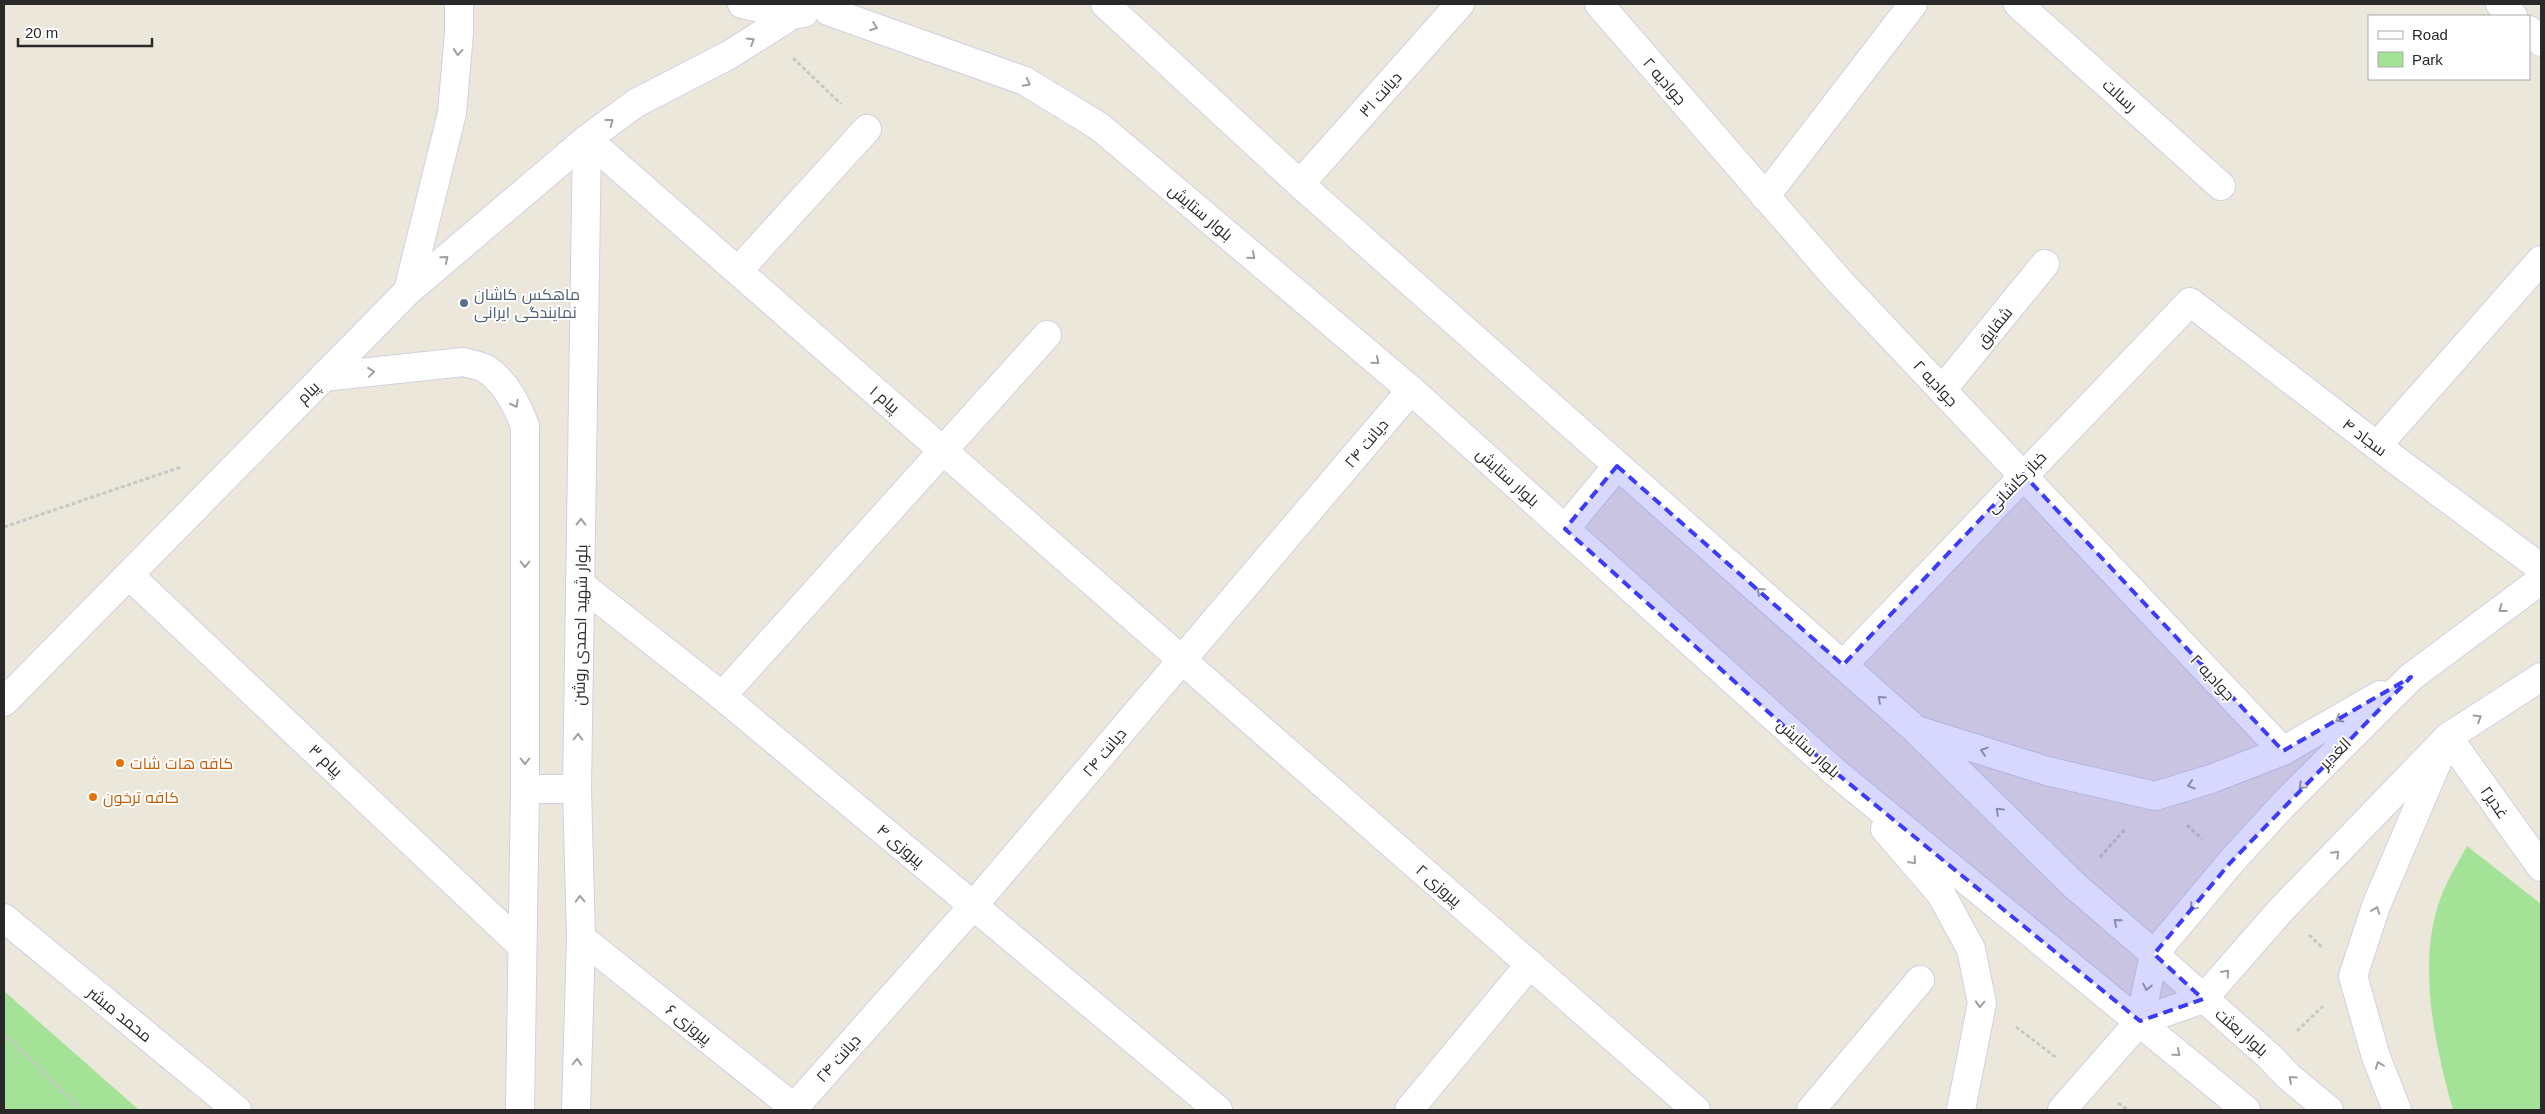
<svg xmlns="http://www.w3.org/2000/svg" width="2545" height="1114" font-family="Arial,Cairo,sans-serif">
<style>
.green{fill:#a3e297}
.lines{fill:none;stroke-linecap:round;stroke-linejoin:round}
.minor-casing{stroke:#d0d0e2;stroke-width:30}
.tertiary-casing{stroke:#d0d0e2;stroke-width:30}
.secondary-casing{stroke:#d0d0e2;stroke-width:30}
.path{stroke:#c7c7c7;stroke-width:3;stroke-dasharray:4 2.5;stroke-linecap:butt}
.minor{stroke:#fff;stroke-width:28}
.tertiary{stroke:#fff;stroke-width:28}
.secondary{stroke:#fff;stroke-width:28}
.oneway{stroke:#9f9f9f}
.marked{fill:#3c3bf8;fill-opacity:0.2;stroke:#3c3bf8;stroke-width:4;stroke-dasharray:10 6;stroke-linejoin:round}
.service-dot{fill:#5c6f8a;stroke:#fff;stroke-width:2}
.food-dot{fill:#e8710a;stroke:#fff;stroke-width:2}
.labels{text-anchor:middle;stroke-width:4;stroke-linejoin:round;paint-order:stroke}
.street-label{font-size:16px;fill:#292929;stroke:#fff}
.service-label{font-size:16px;fill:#4e5e75;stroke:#fff;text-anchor:start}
.food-label{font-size:16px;fill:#c56008;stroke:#fff;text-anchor:start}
</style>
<rect width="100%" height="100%" fill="#ebe7db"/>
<g class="green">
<path d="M2467 846 2541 904V1110H2453C2435 1045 2416 963 2441 897 2447 880 2458 863 2467 846Z"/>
<path d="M4 991 139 1110H4Z"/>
</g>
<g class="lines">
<g class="minor-casing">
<g id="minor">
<path d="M1599 4 1840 282 2283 751"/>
<path d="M2018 4 2221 186"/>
<path d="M2500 4 2513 16"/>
<path d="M2529 30 2541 42"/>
<path d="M587 139 1696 1110"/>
<path d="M1300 184 1460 4"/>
<path d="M1765 197 1913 4"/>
<path d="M738 271 867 129"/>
<path d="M1942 390 2045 264"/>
<path d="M2377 446 2541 260"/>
<path d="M129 575 522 946"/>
<path d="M580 584 722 696 1218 1110"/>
<path d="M1843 665 2190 302 2377 446 2541 568"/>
<path d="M722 696 1047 335"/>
<path d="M2448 737 2541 867"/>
<path d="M581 938 797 1110"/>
<path d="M792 1110 973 906 1411 390"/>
<path d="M1409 1110 1530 964"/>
<path d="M1811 1110 1920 980"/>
</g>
</g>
<g class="tertiary-casing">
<g id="tertiary">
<path d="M323 377 463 362C470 364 480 365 486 369 506 382 517 405 525 426V789L520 1110"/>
<path d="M525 789H577"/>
<path d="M576 1110 581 938 577 789 587 139"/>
</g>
</g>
<g class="secondary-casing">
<g id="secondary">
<path d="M742 4 792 15 804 13"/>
<path d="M1105 4 1300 184 1915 729 2075 886 2154 954 2270 1057 2289 1077 2329 1110"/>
<path d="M828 11 1025 81 1100 127 1411 390 1835 772 2246 1110"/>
<path d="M408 291 452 113 459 33V4"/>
<path d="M1565 529 1617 466"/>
<path d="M4 702 408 291 587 139 636 103 729 55 792 15"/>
<path d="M1920 731 2047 771 2155 796 2211 779 2283 751 2380 695"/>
<path d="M1885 829 1941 894 1971 949 1982 1003 1961 1110"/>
<path d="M4 918 237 1110"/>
<path d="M2140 1021 2203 999 2281 910 2448 737 2541 677"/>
<path d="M2062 1110 2140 1021 2154 954 2230 863 2283 805 2411 677 2541 580"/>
<path d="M2397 1110 2376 1057 2353 976 2376 906 2441 753"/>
</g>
</g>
<g class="path">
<path d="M793 58 841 104"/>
<path d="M4 527 181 467"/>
<path d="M2187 825 2202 839"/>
<path d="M2100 857 2126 828"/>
<path d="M2309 935 2323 948"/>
<path d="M2016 1027 2057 1058"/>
<path d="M2297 1031 2323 1006"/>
<path d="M4 1038H9L81 1110"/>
<path d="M2118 1103 2128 1110"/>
</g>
<use href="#minor" class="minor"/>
<use href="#tertiary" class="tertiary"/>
<use href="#secondary" class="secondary"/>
</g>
<defs><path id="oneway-chevron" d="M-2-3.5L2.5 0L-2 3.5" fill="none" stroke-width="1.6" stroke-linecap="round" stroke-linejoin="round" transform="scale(1.25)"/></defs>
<g class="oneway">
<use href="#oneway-chevron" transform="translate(874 27) rotate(20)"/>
<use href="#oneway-chevron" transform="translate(751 41) rotate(-32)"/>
<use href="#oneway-chevron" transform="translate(458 52) rotate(95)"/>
<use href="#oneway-chevron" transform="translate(1027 83) rotate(27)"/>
<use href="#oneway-chevron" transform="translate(610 122) rotate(-37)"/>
<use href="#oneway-chevron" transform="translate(1252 256) rotate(40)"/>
<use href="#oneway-chevron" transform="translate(445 259) rotate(-40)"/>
<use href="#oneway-chevron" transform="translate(1376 361) rotate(40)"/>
<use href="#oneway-chevron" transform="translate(371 372) rotate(-6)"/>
<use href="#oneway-chevron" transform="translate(515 404) rotate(62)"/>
<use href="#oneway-chevron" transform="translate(581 522) rotate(-89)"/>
<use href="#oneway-chevron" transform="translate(525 564) rotate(90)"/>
<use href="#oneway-chevron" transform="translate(1760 591) rotate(-139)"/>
<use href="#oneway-chevron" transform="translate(2502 609) rotate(143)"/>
<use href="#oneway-chevron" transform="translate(1881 699) rotate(-138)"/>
<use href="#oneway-chevron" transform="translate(2478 718) rotate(-32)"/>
<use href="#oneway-chevron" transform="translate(2339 719) rotate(150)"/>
<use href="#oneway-chevron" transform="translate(578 737) rotate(-89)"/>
<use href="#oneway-chevron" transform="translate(1984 751) rotate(-162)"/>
<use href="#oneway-chevron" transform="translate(525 761) rotate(90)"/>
<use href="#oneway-chevron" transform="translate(2191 785) rotate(163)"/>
<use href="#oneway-chevron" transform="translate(2302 786) rotate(135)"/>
<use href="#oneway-chevron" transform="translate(1999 811) rotate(-136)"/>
<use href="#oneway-chevron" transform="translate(2336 854) rotate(-46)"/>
<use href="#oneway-chevron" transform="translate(1913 861) rotate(49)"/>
<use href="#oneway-chevron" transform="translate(580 899) rotate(-92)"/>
<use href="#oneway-chevron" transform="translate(2193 907) rotate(130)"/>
<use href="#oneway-chevron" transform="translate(2376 910) rotate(-70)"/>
<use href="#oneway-chevron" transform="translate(2117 922) rotate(-140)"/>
<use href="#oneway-chevron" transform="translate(2226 973) rotate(-49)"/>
<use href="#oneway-chevron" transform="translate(2147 987) rotate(102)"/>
<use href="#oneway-chevron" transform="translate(1980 1004) rotate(92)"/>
<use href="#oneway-chevron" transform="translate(2177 1053) rotate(41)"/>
<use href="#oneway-chevron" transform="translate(577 1062) rotate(-88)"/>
<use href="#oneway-chevron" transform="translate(2379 1065) rotate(-111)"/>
<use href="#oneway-chevron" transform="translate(2292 1079) rotate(-138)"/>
</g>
<path class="marked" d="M1617 466 1843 665 2023 474 2283 751 2411 677 2230 863 2154 954 2203 999 2140 1021 1835 772 1565 529Z"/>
<circle class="service-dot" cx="464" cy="303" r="5"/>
<g class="food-dot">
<circle cx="120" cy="763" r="5"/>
<circle cx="93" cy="797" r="5"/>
</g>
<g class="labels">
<g class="street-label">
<text transform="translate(1665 81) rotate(49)" y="6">جوادیه ۲</text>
<text transform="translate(1380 94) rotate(-48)" y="6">دیانت ۳۱</text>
<text transform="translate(2120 95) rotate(42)" y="6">رسالت</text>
<text transform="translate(1201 212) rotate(40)" y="6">بلوار ستایش</text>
<text transform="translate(1994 327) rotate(-51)" y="6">شقایق</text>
<text transform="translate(1936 383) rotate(47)" y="6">جوادیه ۲</text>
<text transform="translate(308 392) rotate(-45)" y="6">پیام</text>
<text transform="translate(885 399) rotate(41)" y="6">پیام ۱</text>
<text transform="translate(2365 437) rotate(37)" y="6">سجاد ۴</text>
<text transform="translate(1366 443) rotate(-50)" y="6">دیانت ۲۴</text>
<text transform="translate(1508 477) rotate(42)" y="6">بلوار ستایش</text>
<text transform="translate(2016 482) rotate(-46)" y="6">خباز کاشانی</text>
<text transform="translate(580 625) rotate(-89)" y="6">بلوار شهید احمدی روشن</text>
<text transform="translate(2213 677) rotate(47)" y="6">جوادیه ۲</text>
<text transform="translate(1809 748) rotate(42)" y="6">بلوار ستایش</text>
<text transform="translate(1104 752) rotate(-50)" y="6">دیانت ۲۴</text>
<text transform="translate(2335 753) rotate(-45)" y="6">الغدیر</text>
<text transform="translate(326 760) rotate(43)" y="6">پیام ۳</text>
<text transform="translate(2495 802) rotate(55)" y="6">غدیر۲</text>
<text transform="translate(901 845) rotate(40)" y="6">پیروزی ۴</text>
<text transform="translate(1439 885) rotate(41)" y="6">پیروزی ۲</text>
<text transform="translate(120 1014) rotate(39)" y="6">محمد مبشر</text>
<text transform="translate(689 1024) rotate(39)" y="6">پیروزی ۶</text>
<text transform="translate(2242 1032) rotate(41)" y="6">بلوار بعثت</text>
<text transform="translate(838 1058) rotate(-48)" y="6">دیانت ۲۴</text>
</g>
<g class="service-label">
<text x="474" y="300">ماهکس کاشان<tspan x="474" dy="18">نمایندگی ایرانی</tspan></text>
</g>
<g class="food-label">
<text x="130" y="769">کافه هات شات</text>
<text x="103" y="803">کافه ترخون</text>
</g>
</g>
<rect width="2545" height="1114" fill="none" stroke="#292929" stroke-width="10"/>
<rect x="2368" y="15" width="162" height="65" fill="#ffffff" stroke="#a9a9a9"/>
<rect x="2378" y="31" width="25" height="8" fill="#ffffff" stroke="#a9a9a9"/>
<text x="2412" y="40" font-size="15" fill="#292929">Road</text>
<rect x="2378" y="52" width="25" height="15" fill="#a3e297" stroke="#a9a9a9"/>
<text x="2412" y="65" font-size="15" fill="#292929">Park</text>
<path d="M18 38v8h134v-8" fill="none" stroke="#292929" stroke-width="2.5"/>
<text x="25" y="38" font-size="15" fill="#292929" stroke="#ffffff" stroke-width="4" paint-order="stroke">20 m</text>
</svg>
